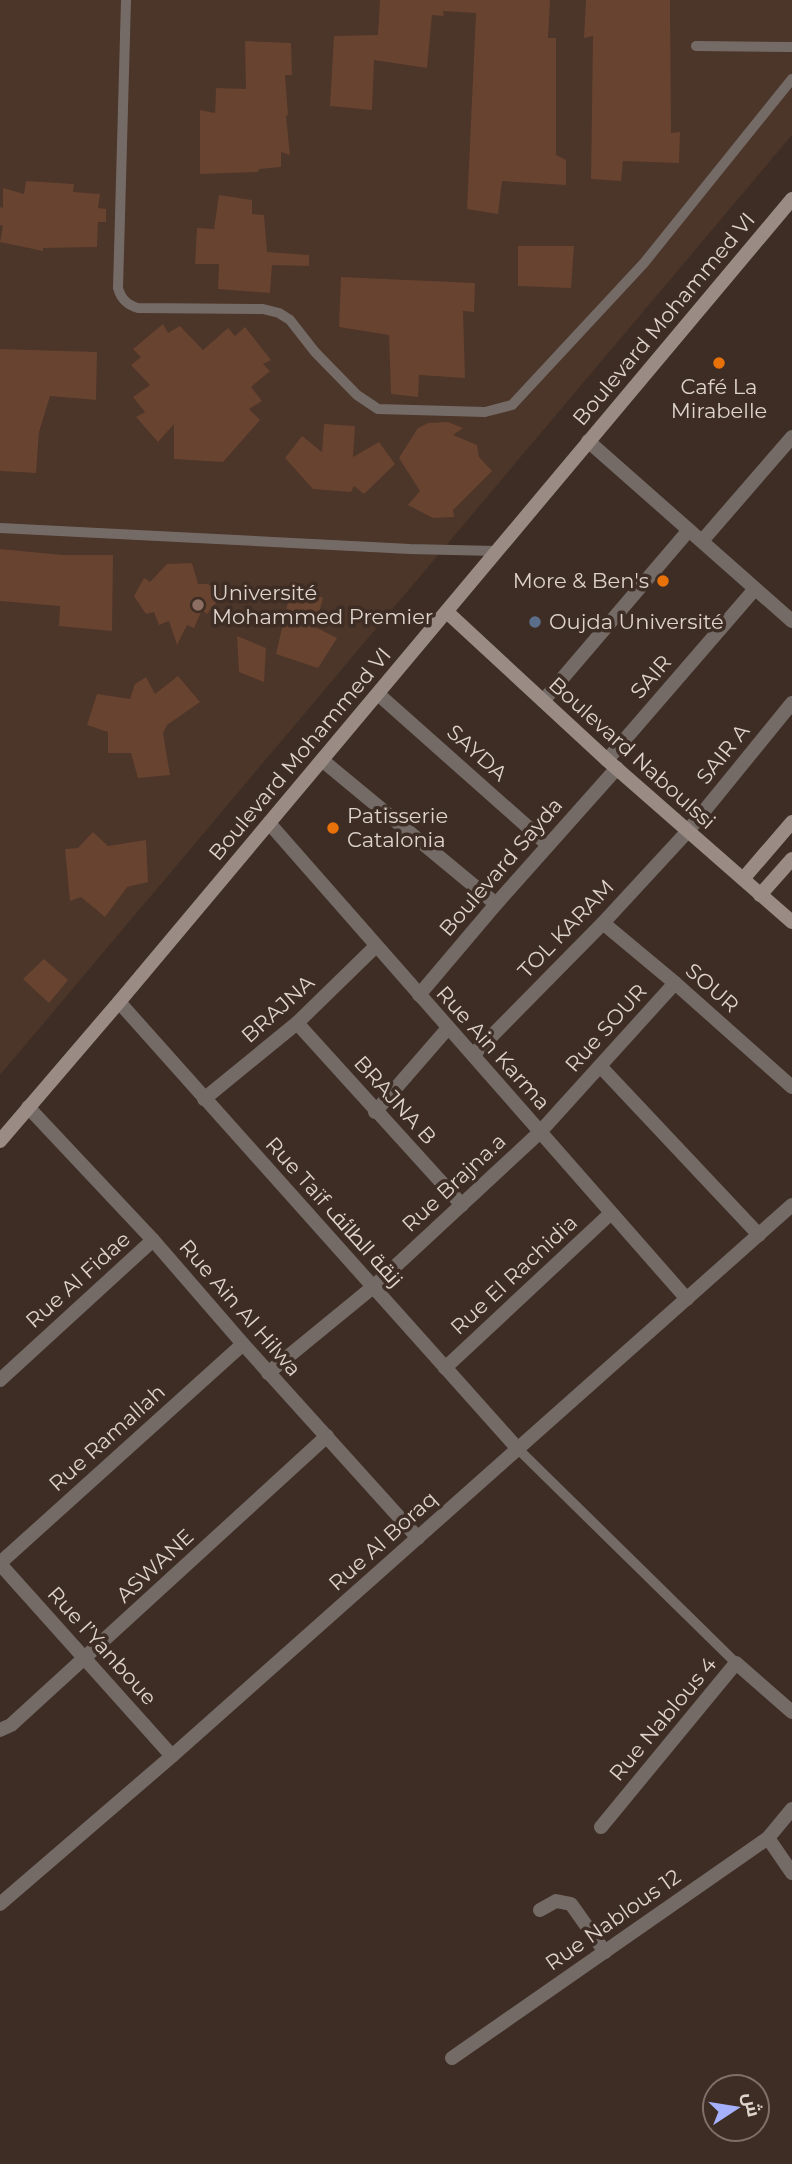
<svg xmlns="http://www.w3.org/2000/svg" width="792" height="2164" font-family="Montserrat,Cairo,sans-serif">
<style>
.built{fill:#4c3529}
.building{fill:#684330}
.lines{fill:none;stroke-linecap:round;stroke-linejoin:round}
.lane{stroke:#746b67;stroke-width:10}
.street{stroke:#746b67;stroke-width:14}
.secondary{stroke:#9a8b85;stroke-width:14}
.food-dot{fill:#e8710a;stroke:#3e2d24;stroke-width:2.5}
.education-dot{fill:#8d6e63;stroke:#3e2d24;stroke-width:2.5}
.service-dot{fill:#5c6f8a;stroke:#3e2d24;stroke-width:2.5}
.labels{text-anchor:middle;stroke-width:7;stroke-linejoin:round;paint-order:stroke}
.street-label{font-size:21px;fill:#ded3cd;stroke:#3e2d24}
.poi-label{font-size:21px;fill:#ded3cd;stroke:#3e2d24;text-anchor:start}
</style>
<rect width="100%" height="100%" fill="#3e2d24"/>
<path class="built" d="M0 0H792V135L0 1075Z"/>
<g class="building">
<path d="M380 0H443V2V0H550L548 38H556V155L566 160V185L502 181 498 214 467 209 476 13 443 11 444 16 432 15 427 68 374 60 372 110 330 106 334 36 378 35Z"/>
<path d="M586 0H670L671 133 680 132 679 163 623 161 621 181 591 179 593 36 584 38Z"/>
<path d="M245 41 291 43 292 75H285L288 115 286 116 290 155 281 152V167L259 169 258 172 200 174V110L215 113 216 88 246 89Z"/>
<path d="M26 181 74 184 73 192 100 194 98 208 106 209V222H98L97 247 43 248V251L0 242 3 226 0 225V207L3 208V188L24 194Z"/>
<path d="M219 195 252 200V214L264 215 267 252 309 255V266L272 265 270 293 218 289 219 264H195L197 228 214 229Z"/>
<path d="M518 246H574L571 288 518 286Z"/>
<path d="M341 277 475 283 474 312 463 311 465 378 419 375 418 397 391 394 389 335 339 327Z"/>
<path d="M163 324 168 333 180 326 203 350 228 328 235 336 245 327 271 360 263 364 270 371 251 387 262 401 249 409 260 420 223 462 174 459V424L158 442 136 417 145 412 133 397 150 385 131 365 141 357 133 349Z"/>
<path d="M0 349 97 352 96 400 50 396 39 432 36 473 0 471Z"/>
<path d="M448 422 463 428 453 435 477 445 479 457 492 471 453 510 454 517 433 518 408 505 420 491 399 458 418 428 428 423Z"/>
<path d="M324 424 355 426 353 457 379 442 395 464 364 494 354 486 351 492 313 489 285 458 302 436 322 452Z"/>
<path d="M0 549 63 555H113L112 631 59 626 60 606 0 601Z"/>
<path d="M192 563 198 584H208L222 595 207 614 202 610 194 628 187 625 177 645 169 621 159 625 154 612 146 614 134 596 144 578 150 582 167 564Z"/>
<path d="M293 581 323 598 315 627 337 638 318 668 276 654Z"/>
<path d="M237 636 266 648 264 682 239 672Z"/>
<path d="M178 676 200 702 167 725 163 733 170 775 138 778 131 753H108V732L87 725 97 694 130 699 135 684 146 677 155 694Z"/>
<path d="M93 832 108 846 146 840 148 882 127 887 105 917 81 897 70 901 65 849 78 848Z"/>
<path d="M44 959 68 980 49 1003 23 979Z"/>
</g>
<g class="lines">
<g class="lane">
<path d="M126 0 118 288C121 299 127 305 138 308L263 309 279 313 290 320 315 352 357 395 378 409 485 412 512 405 644 263 792 79"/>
<path d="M696 46 792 47"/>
<path d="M0 528 410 549 495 551"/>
<path d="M518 1449 736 1663"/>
</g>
<g class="street">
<path d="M588 441 792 621"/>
<path d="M702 541 792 437"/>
<path d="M378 694 548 845"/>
<path d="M543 701 689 530"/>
<path d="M322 760 496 904"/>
<path d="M607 760 754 590"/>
<path d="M269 823 687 1299"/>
<path d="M603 923 675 983 792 1087"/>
<path d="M419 995 496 904 617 768"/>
<path d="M119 1002 518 1449"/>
<path d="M297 1023 462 1205"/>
<path d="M474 1054 603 923 687 832 792 703"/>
<path d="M600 1066 759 1235"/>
<path d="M204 1099 297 1023 376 946"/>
<path d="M28 1107 153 1240 243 1344 418 1538"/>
<path d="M375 1112 448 1028"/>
<path d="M445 1368 611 1213"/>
<path d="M268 1373 373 1287 540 1132 675 983"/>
<path d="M0 1380 153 1240"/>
<path d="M0 1563 243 1344"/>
<path d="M0 1564 172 1756"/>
<path d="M0 1730 11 1725 327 1436"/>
<path d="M601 1827 736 1663 792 1712"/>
<path d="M768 1838 792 1873"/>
<path d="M0 1904 172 1756 792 1205"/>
<path d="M540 1910 556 1901 571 1904 605 1952"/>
<path d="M452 2058 768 1838 792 1809"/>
</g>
<g class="secondary">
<path d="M447 612 607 760 792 922"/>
<path d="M743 879 792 822"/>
<path d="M760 895 792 859"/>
<path d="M0 1141 119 1002 792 199"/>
</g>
</g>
<g class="food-dot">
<circle cx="719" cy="363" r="7"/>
<circle cx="663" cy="581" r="7"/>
<circle cx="333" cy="828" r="7"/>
</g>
<circle class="education-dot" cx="198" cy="605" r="7"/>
<circle class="service-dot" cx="535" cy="622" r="7"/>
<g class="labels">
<g class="street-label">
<text transform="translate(664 319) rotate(-50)" y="7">Boulevard Mohammed VI</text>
<text transform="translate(651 677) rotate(-49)" y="7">SAIR</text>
<text transform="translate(477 753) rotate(42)" y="7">SAYDA</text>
<text transform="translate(632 753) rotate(42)" y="7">Boulevard Naboulssi</text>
<text transform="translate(300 754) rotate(-50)" y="7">Boulevard Mohammed VI</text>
<text transform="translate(723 754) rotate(-51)" y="7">SAIR A</text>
<text transform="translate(501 867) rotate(-49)" y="7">Boulevard Sayda</text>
<text transform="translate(566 929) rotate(-46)" y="7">TOL KARAM</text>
<text transform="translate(712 988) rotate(41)" y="7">SOUR</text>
<text transform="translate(278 1009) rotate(-42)" y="7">BRAJNA</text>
<text transform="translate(606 1028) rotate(-48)" y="7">Rue SOUR</text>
<text transform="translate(493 1048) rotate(48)" y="7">Rue Ain Karma</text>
<text transform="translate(395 1100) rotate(48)" y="7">BRAJNA B</text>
<text transform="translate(454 1183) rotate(-43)" y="7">Rue Brajna.a</text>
<text transform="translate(334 1212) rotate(48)" y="7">Rue Taïf زنقة الطائف</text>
<text transform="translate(514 1275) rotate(-43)" y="7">Rue El Rachidia</text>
<text transform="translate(78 1280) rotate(-42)" y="7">Rue Al Fidae</text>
<text transform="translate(240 1308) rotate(49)" y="7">Rue Ain Al Hilwa</text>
<text transform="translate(107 1438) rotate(-42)" y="7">Rue Ramallah</text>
<text transform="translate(383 1541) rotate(-42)" y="7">Rue Al Boraq</text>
<text transform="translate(155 1566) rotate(-43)" y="7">ASWANE</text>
<text transform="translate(102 1646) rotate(48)" y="7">Rue l’Yanboue</text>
<text transform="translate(663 1719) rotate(-50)" y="7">Rue Nablous 4</text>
<text transform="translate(613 1920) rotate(-35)" y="7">Rue Nablous 12</text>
</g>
<g class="poi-label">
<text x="719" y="394" text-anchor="middle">Café La<tspan x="719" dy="24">Mirabelle</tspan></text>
<text x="649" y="588" text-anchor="end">More &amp; Ben's</text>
<text x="212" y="600">Université<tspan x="212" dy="24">Mohammed Premier</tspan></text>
<text x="549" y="629">Oujda Université</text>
<text x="347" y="823">Patisserie<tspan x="347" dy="24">Catalonia</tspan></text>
</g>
</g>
<g transform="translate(736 2108) rotate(78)"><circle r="33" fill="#3e2d24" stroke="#7e6f68" stroke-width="2"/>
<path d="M0-5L12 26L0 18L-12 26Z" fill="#a5b1fc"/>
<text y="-10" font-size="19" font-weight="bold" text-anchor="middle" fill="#ded3cd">ش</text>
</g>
</svg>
